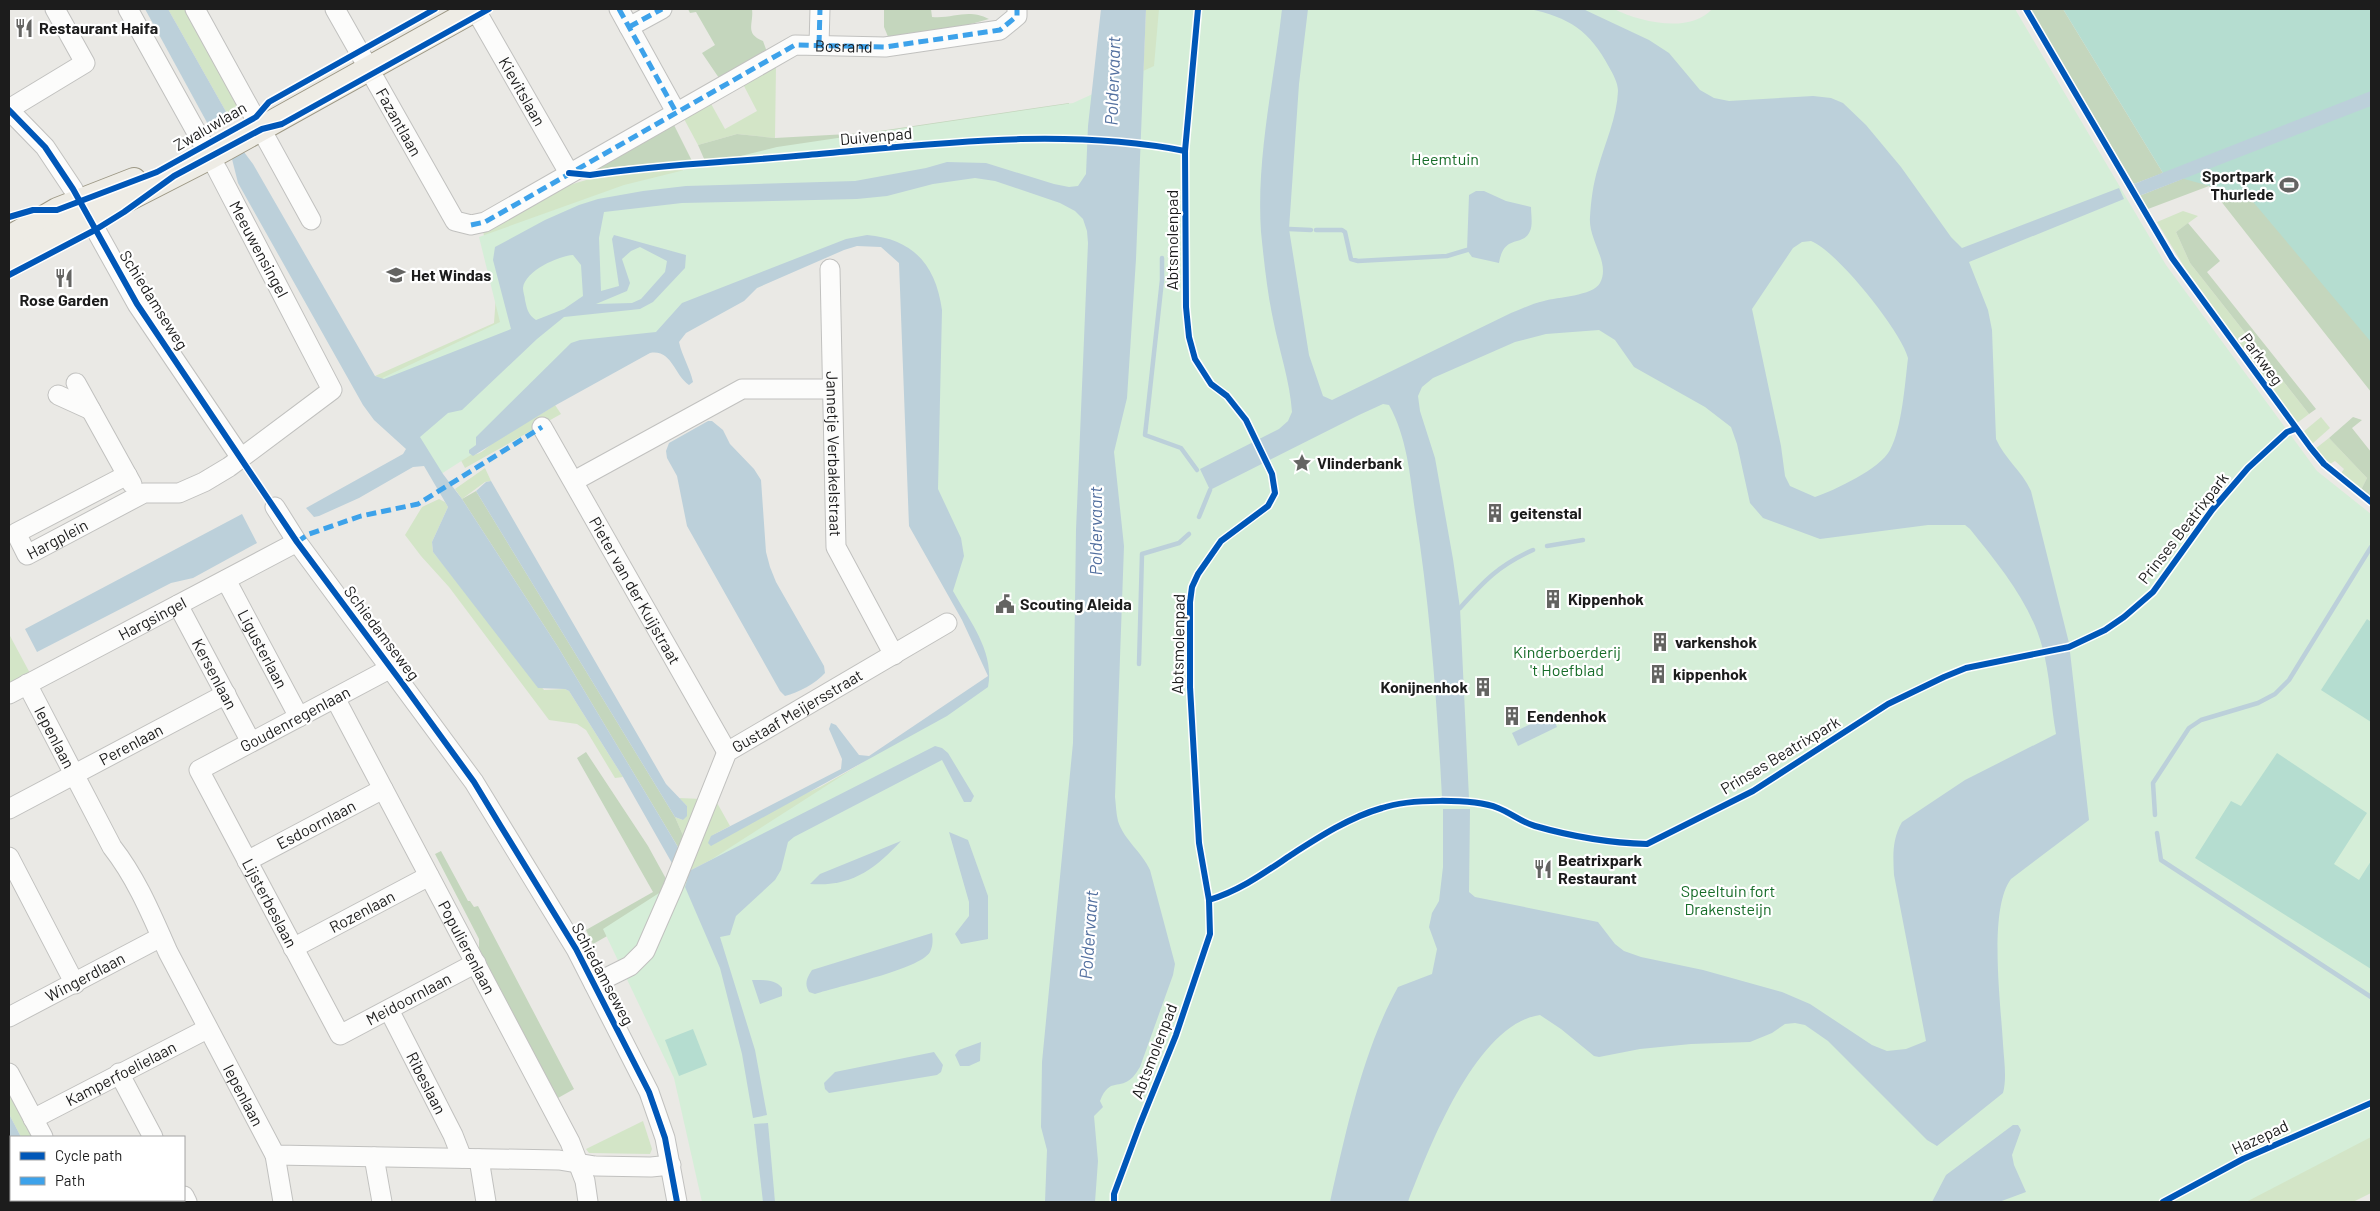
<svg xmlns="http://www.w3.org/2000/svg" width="2380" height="1211" font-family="Barlow,sans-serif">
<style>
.grass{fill:#d3e5c7}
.forest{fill:#c4d6bd}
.park{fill:#d5eed8}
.pitch{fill:#b5ddd0}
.water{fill:#bcd0da;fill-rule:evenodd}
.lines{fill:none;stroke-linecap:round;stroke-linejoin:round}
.stream{stroke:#bcd0da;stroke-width:4.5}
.minor-casing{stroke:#c1c1bf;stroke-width:21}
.major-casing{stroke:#9d9885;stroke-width:26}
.minor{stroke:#fcfcfb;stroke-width:19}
.major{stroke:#eeece5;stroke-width:24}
.quiet{stroke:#3da2ea;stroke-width:5;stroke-dasharray:10 5;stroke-linecap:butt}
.cycleway-casing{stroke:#fff;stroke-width:9}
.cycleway{stroke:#0057b8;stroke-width:6}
.labels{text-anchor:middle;stroke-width:4.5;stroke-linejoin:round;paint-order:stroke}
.poi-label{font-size:16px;font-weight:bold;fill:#1c1c1c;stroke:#fff;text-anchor:start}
.street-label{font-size:16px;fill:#1c1c1c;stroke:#fff}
.park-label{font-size:16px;fill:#176d29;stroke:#fff}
.water-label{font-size:18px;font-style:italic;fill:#5471a0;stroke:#fff}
</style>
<rect width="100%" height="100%" fill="#eae9e5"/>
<g class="grass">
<path d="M168 9H185L238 105 229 117Z"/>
<path d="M1146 9H1163L1161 108 1142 103Z"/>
<path d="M776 66 775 138 737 134 698 145 683 117 710 102 725 129 757 111 743 84Z"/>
<path d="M683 170 681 187 511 329 384 379 375 376 494 323 496 296 483 231C513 214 543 193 576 183 610 172 647 171 683 170Z"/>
<path d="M2183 211 2198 216 2176 232 2190 263 2309 414 2297 423 2185 268 2157 222Z"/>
<path d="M739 282 472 455C482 455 489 445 497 439 516 426 537 418 555 405L561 414 465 468 456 451Z"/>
<path d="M2321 417 2330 428 2312 444 2303 432Z"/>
<path d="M2329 438 2367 478 2361 490 2340 475 2344 469 2335 461 2328 465 2315 449Z"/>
<path d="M485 468 491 481 485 482 462 499 455 489Z"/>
<path d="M439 499 445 502 448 507 432 542 433 552 544 690 565 689 569 691 623 777 615 778 586 730 577 724 549 720 449 587 421 556 405 535 422 507Z"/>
<path d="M9 634 32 677 9 689Z"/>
<path d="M1001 677 923 753 691 870 694 855 716 801 730 826 711 836 820 787 947 716Z"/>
<path d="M679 798 702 799 685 840 675 817 683 820 687 806Z"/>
<path d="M9 1084 37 1137H21L9 1114Z"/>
<path d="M643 1121 652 1149 650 1154 589 1153 586 1149Z"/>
<path d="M2371 1135V1193L2353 1202H2242Z"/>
</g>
<g class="forest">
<path d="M688 9H752C754 24 744 33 763 41L767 52 719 78 702 53 715 45 696 12 690 13Z"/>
<path d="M884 9H931L932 17C954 19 967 8 989 19L949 30 889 39 884 27Z"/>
<path d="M2030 9H2063L2163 173 2134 184Z"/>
<path d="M1069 103V118L760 160 705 161 698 145 737 134 775 138 866 133Z"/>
<path d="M674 125 692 161 612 167 586 173Z"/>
<path d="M2230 160 2371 329V392L2209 186 2148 209 2139 196Z"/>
<path d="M2188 223 2220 261 2207 272 2316 409 2309 414 2190 263 2176 232Z"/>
<path d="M2353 417 2362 420 2352 428 2371 452V499L2361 490 2367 478 2329 438Z"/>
<path d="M476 491 675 817 685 840 681 852 558 647 462 499Z"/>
<path d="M586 752 648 846 676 897 593 944 586 930 653 892 577 758Z"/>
<path d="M441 851 468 901H470L474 907 478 906 574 1089 558 1098 479 949V939L435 854Z"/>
</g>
<path class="park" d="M1159 9H1614C1640 22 1690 34 1712 9H2015L2166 265 2317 471 2371 514V1137L2246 1202H702L674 1078 603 929 985 684 989 675 985 662 910 521 903 248 867 242 832 250 637 349 441 474 374 382 500 322 479 237 624 185 777 147 1073 103 1154 66Z"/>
<g class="pitch">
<path d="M2063 9H2371V342L2249 197 2163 173Z"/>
<path d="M2367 619 2371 622V722L2321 690Z"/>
<path d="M2277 753 2367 813 2334 864 2359 880 2371 861V969L2195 858 2231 801 2241 806Z"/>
<path d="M693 1029 707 1065 679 1076 665 1040Z"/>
</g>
<g class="water">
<path d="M145 9H168L229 117 210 128Z"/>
<path d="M1101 9H1146L1136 259 1127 398 1114 452 1124 546 1115 797C1116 805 1116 813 1118 821 1124 840 1142 852 1150 870L1175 964 1173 975 1140 1067C1138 1070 1135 1075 1133 1077 1119 1091 1110 1076 1100 1101L1103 1107 1094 1116 1098 1161 1095 1202H1045L1047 1150 1041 1127 1042 1062 1073 743 1076 530 1088 243 1087 231 1083 219 1075 211 1060 203 995 181 975 178 933 184 887 196 857 199 682 203 604 212 599 238 601 291 619 286 612 239 614 235 686 255 685 268 653 302 640 309 564 317 537 339 462 410 448 413 420 437 443 474 462 499 558 647 669 832 679 849 678 853 691 870 935 746 942 748 948 753 974 796 971 802H964L942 760 794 837 788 842 781 870 775 880 736 916 730 935 720 937 755 1050 767 1115 753 1118 742 1054 720 968 685 887 688 877 676 860 673 865 623 777 569 691 565 689 538 688 433 552 432 542 448 507 424 466 413 467 359 498 319 516 314 517 306 508 403 454 406 449 374 420 363 405 238 183 232 159 244 152 253 164 375 376 384 379 511 329 493 260 495 247 545 220 579 205 598 199 643 191 686 186 855 181 926 168 947 162 986 163 1054 184 1069 187 1078 186 1086 174 1088 126ZM640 247 667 261 665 272 641 299 632 303 596 304 627 291 630 283 622 259 631 251ZM573 255 581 265 583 296 564 309 536 320C528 315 527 309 525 300 525 297 523 292 523 288 525 271 558 256 573 255Z"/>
<path d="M1282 9H1308L1299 84 1289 229 1309 355 1323 396 1332 400 1511 313C1522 309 1533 303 1544 301 1557 297 1593 296 1600 283 1611 263 1588 240 1590 217 1591 201 1593 184 1598 168 1605 143 1617 117 1618 91 1618 83 1613 74 1609 67 1590 31 1569 17 1529 9H1583L1649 40 1669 53 1700 90 1714 98 1729 101 1813 96 1831 98 1843 103 1866 125 1901 167 1951 237 1962 248 2119 188 2124 199 1969 262 1988 310 1992 330 1996 439C2004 458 2022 471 2031 491L2069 643 2089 820 2011 879C1988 909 2001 1005 2003 1044 2004 1060 2007 1078 2003 1093L1937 1146 1927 1140 1828 1041 1805 1025 1795 1023 1785 1024 1772 1033 1750 1042 1691 1044 1640 1049 1599 1057 1594 1056 1561 1029 1540 1015C1476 1024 1429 1148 1408 1202H1330C1346 1131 1363 1050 1398 987L1432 974 1437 949 1429 927 1432 913 1439 901 1443 867V809H1470L1469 892 1475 897 1598 922 1615 944 1624 951 1641 957 1703 970 1782 992 1810 1004 1872 1045 1887 1051 1906 1049 1926 1041 1894 875C1893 856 1892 839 1902 822L1965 780 2056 734C2051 706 2050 674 2042 646 2030 602 1998 564 1970 529L1965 525H1928L1820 539 1763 518 1750 503 1737 444 1731 427 1705 407 1634 367 1615 340 1599 330 1546 334 1515 342 1433 378 1422 387 1418 396 1420 411 1435 458 1453 559 1460 608 1469 798H1442C1437 702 1430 606 1415 511 1410 476 1407 437 1389 405L1383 404 1359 415 1210 490 1200 469 1279 429 1288 421 1292 412C1290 381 1279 350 1273 319 1267 291 1264 261 1261 232 1256 158 1274 82 1282 9ZM1811 241C1837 251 1901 331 1908 358 1905 383 1902 428 1890 450 1880 469 1835 490 1815 497L1790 486 1785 476 1781 446 1752 309 1793 248 1802 242Z"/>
<path d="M2371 91V106L2345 116 2139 196 2134 184Z"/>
<path d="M1476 191H1484L1506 201 1531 207C1531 214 1533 225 1530 231 1523 248 1504 233 1499 263L1472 257 1467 250 1469 195Z"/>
<path d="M867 235C914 239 936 266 942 310L938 489 961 538 964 556 953 591C969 620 995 652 988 687L947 716 711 846 708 843 711 836 841 769 842 759 829 729 831 723 836 725 859 755 869 756 988 676 962 620 909 526 899 263 881 247 857 246 844 250 757 288 744 301 686 333 679 342C682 356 690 368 693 382L689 385C674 375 672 349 650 353L556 405 473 456 469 453V450L476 445V437L571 343 580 340 656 332 682 303 846 239Z"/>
<path d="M708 421H712L723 430 730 444 754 469 761 480 766 552 770 567 776 582 824 666 825 673C816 683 798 693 785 696L780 691 687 526 677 476 667 458 666 451 669 443Z"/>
<path d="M491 481 666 784 687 806V816L683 820 675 817 476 491 486 482Z"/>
<path d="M242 514 257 543 193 578 171 583 37 652 25 629Z"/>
<path d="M1551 714 1557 727 1518 746 1512 733Z"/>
<path d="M949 832 968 840 988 896V939L961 944 955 934 969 916V902Z"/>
<path d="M901 841C874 870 851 887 810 884L820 874Z"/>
<path d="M932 933C933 940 933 946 930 952 919 970 838 986 815 994L809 992C804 983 807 978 812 970Z"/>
<path d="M752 980C763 980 775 979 782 988V996L760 1004Z"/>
<path d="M981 1042 980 1061 969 1066H960L955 1055 959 1050Z"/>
<path d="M934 1052 943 1065 941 1072 937 1075 829 1093 825 1089 824 1083 835 1072Z"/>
<path d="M9 1114 21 1137H11V1169L9 1164Z"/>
<path d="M768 1123 775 1202H763L754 1124Z"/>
<path d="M2013 1125H2018L2021 1130 2012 1155 2014 1165 2026 1192 1999 1202H1932L1946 1175Z"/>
</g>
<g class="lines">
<g class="stream">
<path d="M1289 229 1311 230"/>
<path d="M1316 230H1342L1345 232 1351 259 1358 261 1447 256 1467 250"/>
<path d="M1162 258V280L1145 435 1181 448 1197 470"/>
<path d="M1199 517 1210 490"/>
<path d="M1547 546 1583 540"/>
<path d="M1460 608C1484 581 1499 565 1533 550"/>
<path d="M1139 664 1142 554 1179 543 1189 534"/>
<path d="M2155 815 2153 783 2189 728 2201 720 2258 703 2275 694 2289 680 2371 547"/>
<path d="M2157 833 2161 860 2371 997"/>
</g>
<g class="minor-casing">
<g id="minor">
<path d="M195 9 311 220"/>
<path id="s1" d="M335 9 455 221 471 225 485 222 795 45 885 47 1000 30 1017 16V9"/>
<path id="s2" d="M475 9 569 173"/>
<path d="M619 9 676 112"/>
<path d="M629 27 662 9"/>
<path d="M819 45 820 9"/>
<path d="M9 109 85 63 55 9"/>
<path d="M9 110 45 147 73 189 137 304 241 458"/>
<path id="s3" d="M830 269 836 547 894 655"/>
<path d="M76 383 132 484"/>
<path d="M58 395 91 410"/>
<path id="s4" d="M542 427 727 752"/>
<path id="s5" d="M127 475 16 533 27 555 144 493H179L204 482 229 467 332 390 218 171 128 9"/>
<path d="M574 481 742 389H832"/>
<path d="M275 507 297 542 474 782 576 949 649 1092 665 1138 677 1202"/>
<path id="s6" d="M226 580 299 717"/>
<path id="s7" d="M178 605 251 742"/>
<path id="s8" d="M391 668 199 770 340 1035 476 963"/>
<path id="s9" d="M27 684 112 847C137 879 152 916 168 952L275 1155 559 1160 595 1166 651 1167 671 1165"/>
<path id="s10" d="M9 694 297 542"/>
<path id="s11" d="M335 698 570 1142 585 1181 588 1202"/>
<path id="s12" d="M9 809 226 694"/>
<path d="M9 857 75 984"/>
<path id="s13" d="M247 861 383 789"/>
<path id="s14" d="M293 948 429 876"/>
<path id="s15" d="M594 984 630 966 645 951 673 887 727 752 947 623"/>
<path id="s16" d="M389 1010 453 1135 462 1158"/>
<path id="s17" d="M9 1017 161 937"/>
<path d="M9 1073 43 1137"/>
<path d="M119 1073 153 1137"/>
<path id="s18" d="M33 1119 207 1029"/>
<path d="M275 1155 283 1202"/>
<path d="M374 1157 382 1202"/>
<path d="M479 1159 486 1202"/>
<path d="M184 1196 187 1202"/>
<path d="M75 1200 77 1202"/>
</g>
</g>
<g class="major-casing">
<g id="major">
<path d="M9 238 57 210 134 180"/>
<path d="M9 260 210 157 476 9"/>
</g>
</g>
<use href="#minor" class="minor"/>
<use href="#major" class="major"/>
<g class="quiet">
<path d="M619 9 676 112"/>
<path d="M629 27 662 9"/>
<path d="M819 45 820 9"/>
<path id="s19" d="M471 225 485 222 795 45 885 47 1000 30 1017 16V9"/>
<path d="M297 542 309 534 361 516 418 504 542 427"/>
</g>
<g class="cycleway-casing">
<g id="cycleway">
<path d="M2026 9 2172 258 2310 447 2324 464 2371 502"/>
<path d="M9 110 45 147 73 189 137 304 297 542 402 683 474 782 500 825 576 949 649 1092 665 1138 677 1202"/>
<path d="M569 173 590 175C662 164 736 162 808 155 933 144 1062 127 1185 151"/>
<path d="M9 217 33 210H57L157 172 256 117 269 102 435 9"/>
<path d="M9 275 95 230 124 212 174 176 262 129 282 124 489 9"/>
<path d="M1209 900C1241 890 1264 873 1291 855 1319 837 1350 817 1382 808 1408 799 1472 798 1498 808 1511 813 1521 822 1535 826 1570 836 1610 843 1647 844L1753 791 1888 704 1944 677 1966 668 2069 647 2105 630 2124 617 2153 592 2212 510 2248 468 2287 432 2295 429"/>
<path d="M1114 1202V1194L1140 1124 1176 1035 1210 934 1209 900 1199 843 1190 687V602L1192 587 1198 574 1221 541 1268 506 1275 493 1272 474 1246 420 1227 396 1211 384 1195 359 1189 337 1186 307 1185 151 1198 9"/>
<path d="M2163 1202 2243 1159 2371 1103"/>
</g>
</g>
<use href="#cycleway" class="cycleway"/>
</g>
<defs>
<g id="restaurant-bare" transform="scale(1.5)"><path d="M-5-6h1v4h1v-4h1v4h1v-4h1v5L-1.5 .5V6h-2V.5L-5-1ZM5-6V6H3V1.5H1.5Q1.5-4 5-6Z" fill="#646462" stroke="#fff" stroke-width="2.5" paint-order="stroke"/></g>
<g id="stadium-bare" transform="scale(1.5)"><path d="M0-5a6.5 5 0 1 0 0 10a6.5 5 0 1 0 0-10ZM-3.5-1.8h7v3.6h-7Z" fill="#646462" stroke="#fff" stroke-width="2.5" paint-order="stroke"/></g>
<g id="school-bare" transform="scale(1.5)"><path d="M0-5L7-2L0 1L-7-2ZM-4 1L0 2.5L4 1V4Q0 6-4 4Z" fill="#646462" stroke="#fff" stroke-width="2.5" paint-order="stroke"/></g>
<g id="sight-bare" transform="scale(1.5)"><path d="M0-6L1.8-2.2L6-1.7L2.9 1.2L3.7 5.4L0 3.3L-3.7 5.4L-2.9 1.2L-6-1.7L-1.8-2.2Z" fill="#646462" stroke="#fff" stroke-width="2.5" paint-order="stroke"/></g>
<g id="building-bare" transform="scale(1.5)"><path d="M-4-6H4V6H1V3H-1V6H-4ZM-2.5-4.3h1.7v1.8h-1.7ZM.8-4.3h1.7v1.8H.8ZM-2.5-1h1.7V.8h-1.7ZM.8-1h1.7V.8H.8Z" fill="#646462" stroke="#fff" stroke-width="2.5" paint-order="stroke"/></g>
<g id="civic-bare" transform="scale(1.5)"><path d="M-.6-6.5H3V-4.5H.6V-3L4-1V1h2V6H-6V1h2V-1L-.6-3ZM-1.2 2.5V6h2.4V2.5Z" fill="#646462" stroke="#fff" stroke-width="2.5" paint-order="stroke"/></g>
</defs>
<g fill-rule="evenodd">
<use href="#restaurant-bare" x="24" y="28"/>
<use href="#stadium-bare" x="2289" y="185"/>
<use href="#school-bare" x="396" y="275"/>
<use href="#restaurant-bare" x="64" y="278"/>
<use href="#sight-bare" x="1302" y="463"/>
<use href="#building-bare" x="1495" y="513"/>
<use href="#building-bare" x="1553" y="599"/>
<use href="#civic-bare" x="1005" y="604"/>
<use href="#building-bare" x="1660" y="642"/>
<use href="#building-bare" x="1658" y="674"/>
<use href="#building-bare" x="1483" y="687"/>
<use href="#building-bare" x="1512" y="716"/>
<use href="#restaurant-bare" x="1543" y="869"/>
</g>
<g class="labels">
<g class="poi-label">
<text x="39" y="34">Restaurant Haifa</text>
<text x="2274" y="182" text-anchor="end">Sportpark<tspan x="2274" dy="18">Thurlede</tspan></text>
<text x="411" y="281">Het Windas</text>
<text x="64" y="306" text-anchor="middle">Rose Garden</text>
<text x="1317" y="469">Vlinderbank</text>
<text x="1510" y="519">geitenstal</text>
<text x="1568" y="605">Kippenhok</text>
<text x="1020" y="610">Scouting Aleida</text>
<text x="1675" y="648">varkenshok</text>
<text x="1673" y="680">kippenhok</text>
<text x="1468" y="693" text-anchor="end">Konijnenhok</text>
<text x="1527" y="722">Eendenhok</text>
<text x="1558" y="866">Beatrixpark<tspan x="1558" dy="18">Restaurant</tspan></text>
</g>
<g class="street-label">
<text dy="6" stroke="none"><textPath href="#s19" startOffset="420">Bosrand</textPath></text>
<text dy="6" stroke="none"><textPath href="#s2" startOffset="95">Kievitslaan</textPath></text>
<text dy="6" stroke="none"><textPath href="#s1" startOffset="130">Fazantlaan</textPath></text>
<text transform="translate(210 126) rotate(-30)" y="6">Zwaluwlaan</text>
<text transform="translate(876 136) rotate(-5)" y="6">Duivenpad</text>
<text transform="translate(1172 240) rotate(-90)" y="6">Abtsmolenpad</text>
<text transform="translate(259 249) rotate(62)" y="6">Meeuwensingel</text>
<text transform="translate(154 300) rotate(58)" y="6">Schiedamseweg</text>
<text transform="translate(2262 359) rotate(54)" y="6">Parkweg</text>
<text dy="6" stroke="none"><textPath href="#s3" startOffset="185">Jannetje Verbakelstraat</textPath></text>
<text transform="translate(2183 528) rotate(-52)" y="6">Prinses Beatrixpark</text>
<text dy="6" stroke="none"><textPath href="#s5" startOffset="184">Hargplein</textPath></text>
<text dy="6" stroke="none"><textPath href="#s4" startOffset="188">Pieter van der Kuijstraat</textPath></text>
<text dy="6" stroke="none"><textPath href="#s10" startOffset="162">Hargsingel</textPath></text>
<text transform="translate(382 633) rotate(53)" y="6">Schiedamseweg</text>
<text transform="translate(1178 644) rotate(-89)" y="6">Abtsmolenpad</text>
<text dy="6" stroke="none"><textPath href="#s6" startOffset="78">Ligusterlaan</textPath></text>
<text dy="6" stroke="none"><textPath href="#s7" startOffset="78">Kersenlaan</textPath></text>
<text dy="6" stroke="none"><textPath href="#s15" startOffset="358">Gustaaf Meijersstraat</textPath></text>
<text transform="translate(295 719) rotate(-28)" y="6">Goudenregenlaan</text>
<text dy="6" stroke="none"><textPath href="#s9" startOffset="60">Iepenlaan</textPath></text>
<text dy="6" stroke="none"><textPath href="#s12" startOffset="138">Perenlaan</textPath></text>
<text transform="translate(1780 755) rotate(-31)" y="6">Prinses Beatrixpark</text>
<text dy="6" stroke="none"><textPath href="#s13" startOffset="78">Esdoornlaan</textPath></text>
<text dy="6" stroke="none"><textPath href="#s8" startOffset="368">Lijsterbeslaan</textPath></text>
<text dy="6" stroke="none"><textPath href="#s14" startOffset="78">Rozenlaan</textPath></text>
<text dy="6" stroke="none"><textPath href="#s11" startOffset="282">Populierenlaan</textPath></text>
<text transform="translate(603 974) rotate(62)" y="6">Schiedamseweg</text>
<text dy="6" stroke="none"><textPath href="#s17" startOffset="86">Wingerdlaan</textPath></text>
<text dy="6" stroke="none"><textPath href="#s8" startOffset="595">Meidoornlaan</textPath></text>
<text transform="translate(1154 1051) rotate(-69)" y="6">Abtsmolenpad</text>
<text dy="6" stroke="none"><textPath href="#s18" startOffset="99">Kamperfoelielaan</textPath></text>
<text dy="6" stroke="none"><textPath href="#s16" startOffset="82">Ribeslaan</textPath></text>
<text dy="6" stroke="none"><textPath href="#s9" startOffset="465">Iepenlaan</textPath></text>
<text transform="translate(2260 1137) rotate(-25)" y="6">Hazepad</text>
</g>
<g class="park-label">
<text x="1445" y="165">Heemtuin</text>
<text x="1567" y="658">Kinderboerderij<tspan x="1567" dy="18">'t Hoefblad</tspan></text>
<text x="1728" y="897">Speeltuin fort<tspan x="1728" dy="18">Drakensteijn</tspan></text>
</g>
<g class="water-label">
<text transform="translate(1113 81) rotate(-88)" y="6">Poldervaart</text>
<text transform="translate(1096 531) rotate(-90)" y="6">Poldervaart</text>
<text transform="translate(1089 935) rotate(-86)" y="6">Poldervaart</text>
</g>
</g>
<rect width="2380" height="1211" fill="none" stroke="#1c1c1c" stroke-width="20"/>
<rect x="10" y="1136" width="175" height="65" fill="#ffffff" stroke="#a4a4a4"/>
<rect x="20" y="1152" width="25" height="8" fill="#0057b8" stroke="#a4a4a4"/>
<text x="55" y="1161" font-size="15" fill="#1c1c1c">Cycle path</text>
<rect x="20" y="1177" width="25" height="8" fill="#3da2ea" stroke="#a4a4a4"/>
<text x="55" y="1186" font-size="15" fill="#1c1c1c">Path</text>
</svg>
